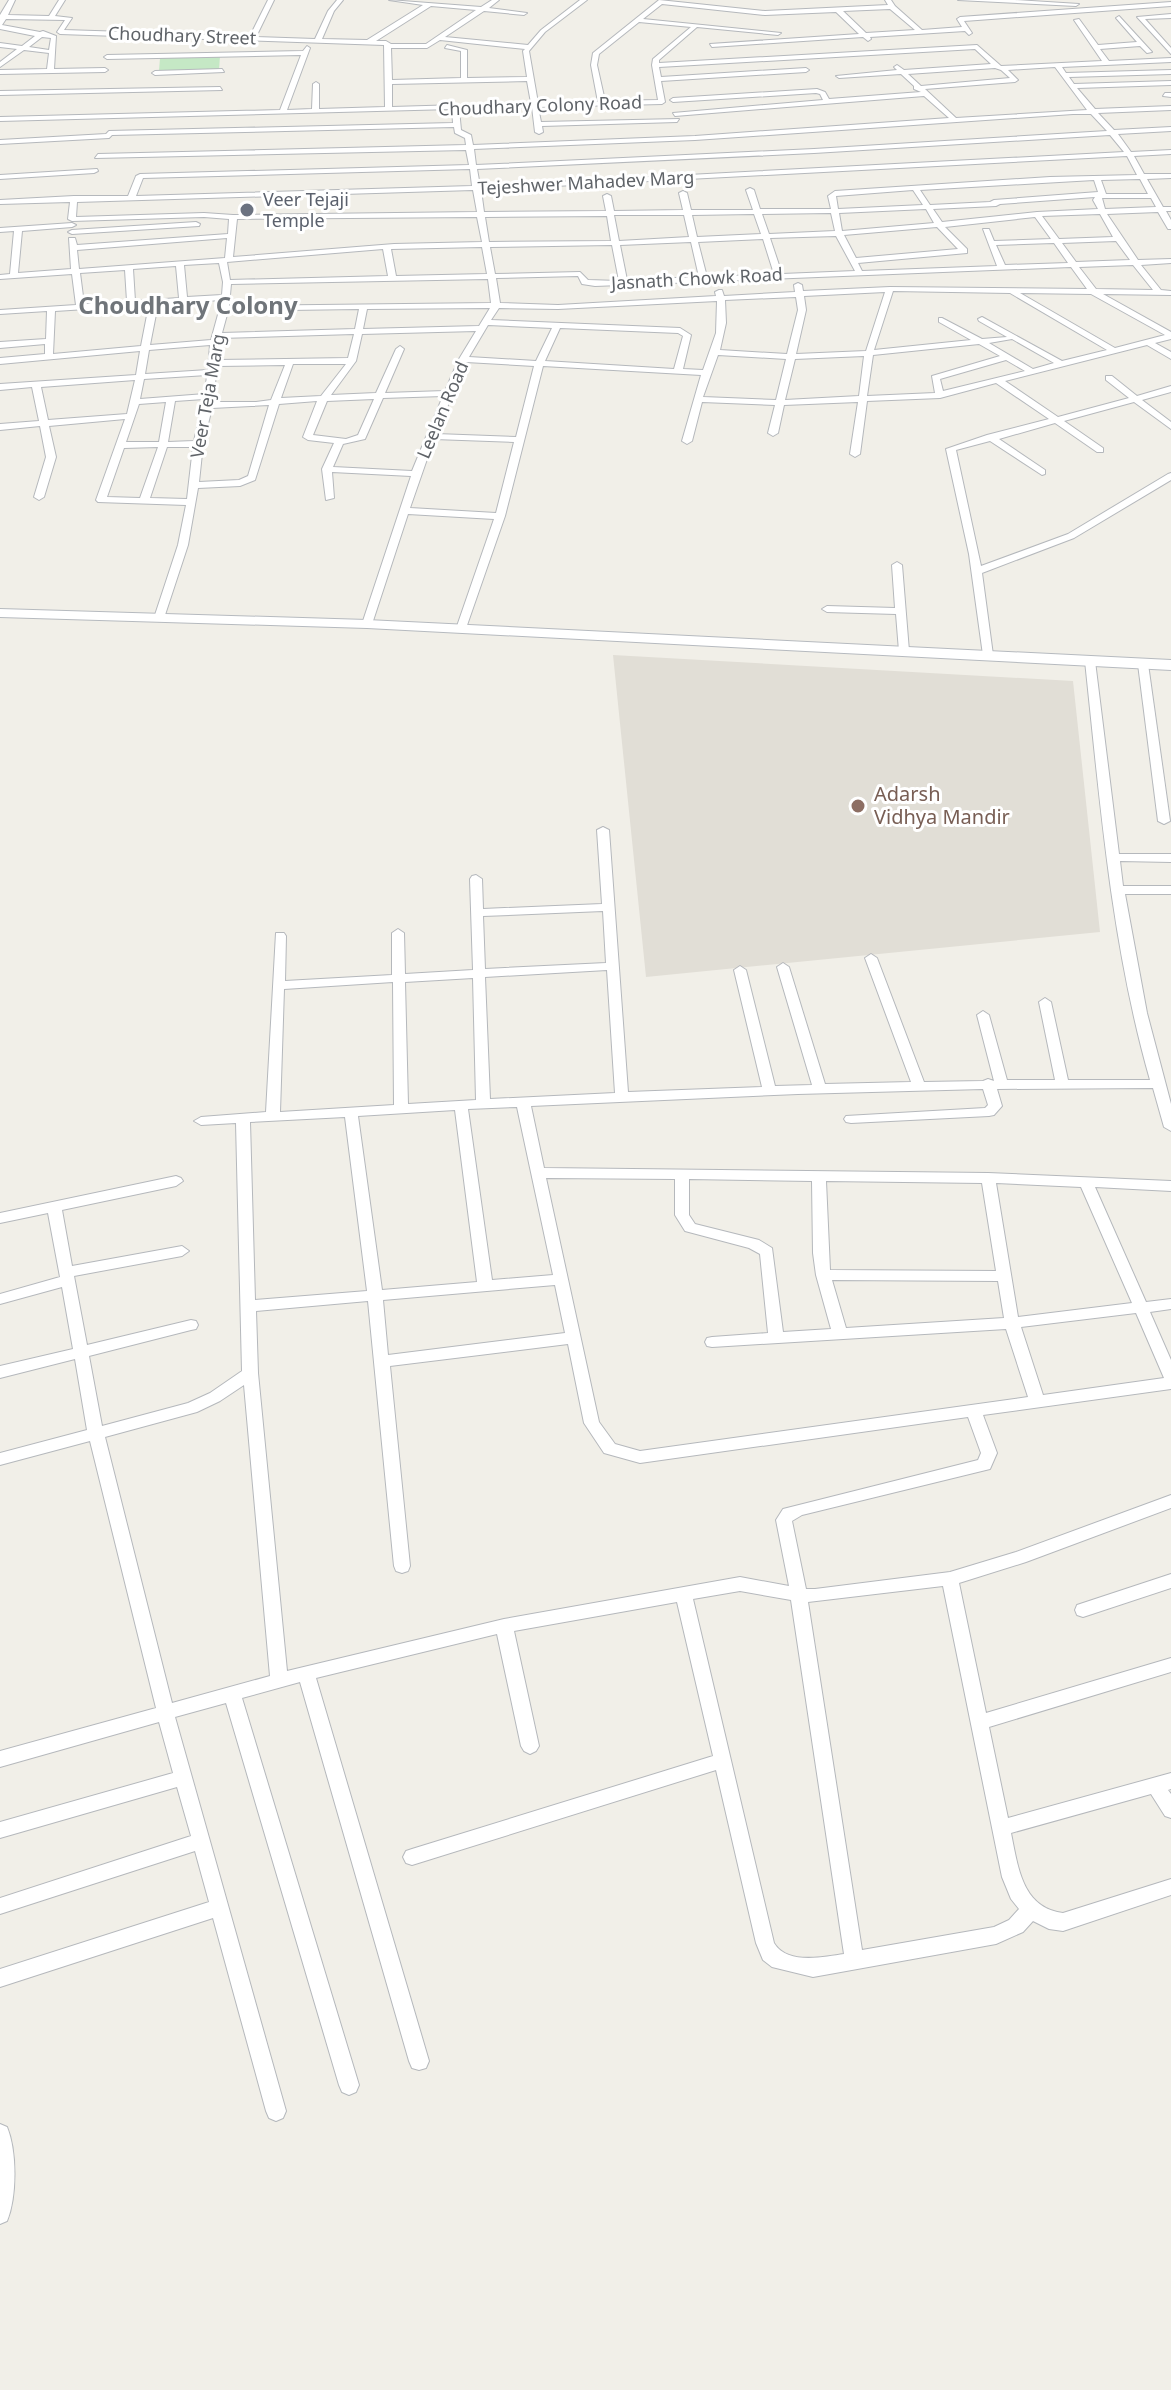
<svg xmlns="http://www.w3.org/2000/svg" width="1171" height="2390" font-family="'Noto Sans',sans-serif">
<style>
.education{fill:#e1ded6}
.green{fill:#c5e8c5}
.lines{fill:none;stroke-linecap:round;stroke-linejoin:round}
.street-casing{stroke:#b5b8bc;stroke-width:2}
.secondary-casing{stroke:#b6babf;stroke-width:2}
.street{fill:#fff;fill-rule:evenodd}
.secondary{fill:#fff;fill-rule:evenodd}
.worship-dot{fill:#6b7280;stroke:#fff;stroke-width:3}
.education-dot{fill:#8d6e63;stroke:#fff;stroke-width:3}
.labels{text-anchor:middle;stroke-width:6;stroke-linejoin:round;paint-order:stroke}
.far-street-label{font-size:18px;fill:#5f6368;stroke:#fff}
.far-worship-label{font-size:18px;fill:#5b616d;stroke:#fff;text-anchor:start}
.education-label{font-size:20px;fill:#785e54;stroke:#fff;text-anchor:start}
.far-district-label{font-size:24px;font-weight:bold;fill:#70757a;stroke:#fff}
</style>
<rect width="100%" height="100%" fill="#f1efe8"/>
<path class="education" d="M613 655 1073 681 1100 932 646 977Z"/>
<path class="green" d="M220 56 219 70 159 71 160 58Z"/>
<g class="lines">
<g class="street-casing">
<g id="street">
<path d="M9 0H15L8 15 49 16 59 0H65L55 16 72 18 64 30 250 36 268 0H274L256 37 315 39 328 11 337 0H343L334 11 322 39 367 40 423 5 389 0 481 7 492 0H499L489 8 527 13 524 15 484 11 445 37 528 45 541 30 580 0H587L545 32 529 51 538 103 598 102 591 65 593 53 659 0 765 11 888 5 885 0H891L895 6 922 30 962 27 957 19 960 17 1171 2V6L964 21 972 33 969 35 965 31 870 37 871 39 868 41 863 37 712 47 710 44 859 34 836 12 765 15 662 4 643 19 781 33 778 35 697 27 659 60V63L977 45 1001 66 1102 61 1074 20 1079 19 1098 45 1137 42 1116 18 1119 16 1152 52 1147 53 1140 46 1100 49 1109 61 1171 58V62L1062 67 1066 73 1171 70V74L1069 77 1074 84 1171 81V85L1077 88 1095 109 1171 106V110L1098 113 1114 130 1171 127V131L1118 134 1131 152 1171 150V154L1134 156 1144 174H1171V178L1147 179 1163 207H1171V211H1166L1171 220V229H1168L1158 212 1107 214 1138 260 1171 259V263L1141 265 1161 290 1171 291V295L1103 294 1171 332V339L1155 343 1171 352V359L1147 345 1005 381 1058 417 1129 398 1106 380V376H1112L1137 396 1171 386V392L1142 400 1171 422V429L1134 402 1064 421 1103 448V452H1097L1055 423 999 439 1045 470V474L1042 475 990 441 956 450 981 566 1068 534 1168 474 1171 473V480L1074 538 982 573 993 655 988 658 983 655 969 554 946 449 987 435 1049 419 996 383 940 398 867 401 860 454 855 457 850 454 858 402 784 405 778 433 773 436 768 433 775 405 702 402 692 441 687 444 682 441 701 375 543 366 505 516 465 631H457L456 629 494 519 408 514 372 624 371 626H363L362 624 411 476 332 472 334 498 326 500 322 469 334 443 308 440 303 437 317 401 279 404 255 480 240 486 198 488 188 545 164 618 155 620 154 618 178 545 186 505 98 502 96 500 125 419 49 426 56 457 44 497 39 500 34 497 46 457 40 426 0 430V424L39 421 32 387 0 390V384L136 375 140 351 0 364V358L45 354V344L0 348V342L46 339 47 311 0 314V310L76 305 72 274 0 279V275L10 274 14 231 0 232V228L72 223 76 225 72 227 22 231 18 273 71 269 69 238H75L77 245 228 234 229 219 204 217 72 221 68 219 70 202 0 204V200L74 196H128L136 176 140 174 469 165 466 150 95 158 98 154 466 145 465 138 455 133 454 127 112 135 109 138 0 144V140L106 134 109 131 453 123 452 109 0 121V117L280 110 301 55 107 59 104 57 107 55 303 51 307 46 310 48 287 110 312 109 313 84 316 82 319 84V109L385 107 384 45 60 34 57 32 65 20 6 19 2 25 40 32 43 31 56 36 54 69 105 68 108 70 105 72 0 74V70L47 69 49 53 24 50 0 67V62L17 49 0 47V43L22 46 35 36 0 29V15ZM431 6 476 10 426 44H391L386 41H376ZM890 9 915 30 866 33 843 11ZM639 22 691 27 653 59 652 65 658 100 605 101 597 65 599 54ZM42 37 51 38 49 50 29 47ZM440 40 525 49 523 51 527 77 467 78V50L447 45 445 48 461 51V78L392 80 391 48H427ZM975 49 991 64 904 70 897 65 894 67 897 70 836 76 839 78 901 74 914 86V89L921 92 829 99 825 92 817 89 673 98 670 100 673 102 816 93 820 94 823 100 673 113 675 116 924 96 949 118 695 136 473 145 471 135 461 130 459 109 532 107 535 132 539 134 543 132 542 126 677 122 679 119 541 122 538 107 662 104 665 102 661 81 806 72 809 70 806 68 661 77 659 67ZM1055 67 1087 110 956 118 925 89 1015 82 1018 80 1008 70ZM995 68 1001 70 1010 78 921 86 908 74ZM527 81 531 103 392 107V84ZM1073 114H1091L1107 131 814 149 476 165 474 149 695 140ZM1110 135 1124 152 480 186 477 169 814 153ZM1127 156 1137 175 1050 177 835 191 828 196 831 209H760L754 190 750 188 746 190 753 210H691L687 193 683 191 679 193 683 210 614 211 611 196 607 194 603 196 606 211 484 212 481 190ZM470 169 472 186 136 196 143 178ZM1140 179 1148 194H1106L1101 180ZM1094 180 1098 192 994 200 990 202 930 205 920 190ZM473 190 477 212 233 215 204 213 76 217 77 202ZM913 190 923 205 838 209 836 196ZM1095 197 1093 200 1098 209 1037 212 942 222 933 209 996 206 1000 204ZM1102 198H1151L1156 207 1105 209ZM926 209 934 223 842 231 839 213ZM831 213 835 231 769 234 762 214ZM754 214 761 234 697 237 692 215ZM1100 214 1113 237 1059 239 1042 216ZM614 215H684L689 237 619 241ZM607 216 611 241 489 242 485 217ZM477 217 482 242 394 244 233 257 237 219ZM1035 217 1051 239 994 241 989 229H983L997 266 862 271 858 263 967 253V249L945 227ZM937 227 958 249 856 258 844 235ZM836 236 855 271 782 274 770 238ZM227 238 225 258 79 269 77 250ZM763 239 774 274 707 277 698 242ZM1116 241 1130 260 1076 262 1062 243ZM691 242 699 277 627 280 620 245ZM1054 243 1068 263 1005 265 996 245ZM612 245 619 281 588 280 580 272 495 274 490 247ZM482 247 487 274 396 276 391 249ZM383 249 388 276 230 280 227 262ZM219 263 223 282 222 295 187 297 184 265ZM1133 265 1153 290 1096 289 1079 267ZM176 266 179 298 135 301 133 269ZM1071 267 1087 289 890 287 803 291 802 285 798 283 794 285 795 292 724 296 722 290H719L715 292 716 296 558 305 500 303 496 278 578 276 582 284 595 286ZM125 270 127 301 84 304 80 273ZM488 279 491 303 229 306 231 284ZM893 291 1010 293 1107 350 1062 361 982 317 978 319 979 321 1007 337 982 339 942 318H939V322L971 340 874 350ZM885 292 866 351 796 354 806 310 804 296ZM1020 293 1091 294 1165 335 1115 348ZM796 297 798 310 787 354 720 350 726 323 725 300ZM222 300 211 340 150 345 158 304ZM717 301 716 333 703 370 683 369 691 335 680 328 491 320 499 308 558 309ZM149 305 141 346 53 354 55 311ZM490 308 479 326 363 329 367 309ZM359 309 355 329 222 333 228 311ZM488 325 552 328 536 361 469 357ZM560 328 678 333 683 336 674 369 545 361ZM476 331 459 359 445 391 385 393 404 349 400 346 396 349 376 393 331 395 356 361 362 334ZM354 334 348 358 217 360 220 338ZM1012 339 1054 363 1033 369 989 343ZM979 344 1000 356 932 376 935 393 867 396 873 355ZM210 345 208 370 145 374 149 350ZM718 355 786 359 776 400 703 397ZM864 356 859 396 785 400 795 359ZM1006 360 1025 371 943 391 940 379ZM466 362 534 366 516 437 436 434ZM293 364H346L321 396 281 398ZM285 365 271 400 256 402H213L217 366ZM207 375 205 394 140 399 144 379ZM135 380 127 414 48 420 41 387ZM443 396 412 471 333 467 343 444 365 439 383 398ZM204 399 194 441 168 442 175 401ZM374 399 358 435 346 439 313 435 327 401ZM166 402 159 442H126L139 404ZM269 405 248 476 239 480 199 482 203 444 212 408ZM434 439 514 442 496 513 410 508ZM158 447 140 498 107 497 124 448ZM167 447H193L187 499 150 498Z"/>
<path d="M958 0H1015L1079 4 1076 6Z"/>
<path d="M1171 14V18L1145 19 1171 48V54L1137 17Z"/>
<path d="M222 69 224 72 155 75 152 73 155 71Z"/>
<path d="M220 87 222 90 0 95V91Z"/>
<path d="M1165 93H1171V97L1163 96Z"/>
<path d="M97 169 98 171 94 173 0 179V175Z"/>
<path d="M196 222 200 224 199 226 72 234 68 232 72 230Z"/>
<path d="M897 562 902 565 909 651 904 654 899 651 896 614 827 612 822 609 827 606 895 608 892 565Z"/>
<path d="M1090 658 1095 661 1119 854H1171V862L1120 861 1123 886H1171V894H1125L1147 1013 1171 1104V1131L1164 1127 1153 1088 997 1089 1002 1106 994 1115 989 1116 851 1123 846 1122 844 1119 846 1116 985 1108 988 1105 983 1089 798 1094 531 1106 544 1168 988 1173 1171 1181V1191L1095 1187 1146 1302 1171 1299V1309L1150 1312 1171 1360V1389L983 1415 997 1453 990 1469 802 1515 792 1521 806 1589H815L950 1572 1016 1552 1171 1495V1508L1026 1562 959 1583 986 1713 1171 1658V1672L989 1727 1008 1818 1171 1773V1789L1168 1790 1171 1794V1818L1165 1816 1151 1794 1011 1833C1018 1867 1022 1908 1063 1913L1171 1879V1895L1063 1931 1049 1929 1033 1921 1023 1932 996 1944 813 1977 772 1967 763 1960 756 1943 716 1770 412 1865 406 1863 403 1857 406 1851 412 1849 713 1756 677 1602 514 1631 539 1746 536 1751 530 1754 524 1751 521 1746 497 1634 316 1678 429 2061 426 2068 419 2070 412 2068 409 2061 300 1682 242 1698 359 2085 356 2092 349 2095 342 2092 339 2085 226 1703 175 1717 286 2111 283 2118 276 2121 269 2118 266 2111 213 1918 0 1987V1969L209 1902 195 1851 0 1914V1898L191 1836 177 1787 0 1838V1822L173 1773 159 1722 0 1767V1751L156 1708 90 1441 0 1465V1453L87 1430 75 1359 0 1378V1366L73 1349 62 1287 0 1304V1294L60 1277 48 1213 0 1223V1213L176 1176 181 1178 183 1181 176 1186 62 1210 72 1266 182 1246 189 1251 182 1256 74 1276 87 1345 191 1320 196 1321 198 1325 196 1329 191 1330 89 1356 102 1426 188 1403 210 1393 242 1371 236 1123 201 1125 194 1121 201 1117 266 1112 276 933H284L286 936 285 981 392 975V933L398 929 404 933 405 974 473 970 470 879 472 876 476 875 482 879 483 909 602 904 597 830 603 827 609 830 628 1092 762 1087 734 970 740 966 746 970 775 1086 812 1085 777 967 783 963 789 967 825 1084 911 1082 865 958 871 954 877 958 924 1082 983 1081 988 1079 994 1081 977 1015 983 1011 989 1015 1007 1080H1055L1039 1002 1045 998 1051 1002 1068 1080H1150C1111 944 1100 801 1085 661ZM603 911 606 963 485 969 483 916ZM607 970 615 1093 490 1099 485 977ZM473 978 476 1100 408 1104 405 982ZM393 982 394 1105 280 1112 284 989ZM517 1107 553 1275 492 1280 468 1109ZM455 1110 477 1282 382 1290 358 1116ZM345 1117 367 1291 255 1300 250 1122ZM546 1178 675 1179V1215L685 1231 749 1248 760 1254 768 1333 712 1337 707 1338 705 1342 707 1346 712 1347 1006 1329 1028 1397 640 1451 615 1444 599 1422ZM689 1179 812 1181 813 1253 816 1275 831 1329 783 1332 772 1248 759 1240 695 1224 689 1215ZM826 1181 982 1183 996 1271 830 1270ZM996 1183 1081 1187 1132 1303 1018 1317ZM832 1280 998 1281 1004 1318 846 1328ZM555 1285 565 1333 388 1355 383 1300ZM368 1301 394 1566 396 1571 402 1573 408 1571 410 1566 390 1366 568 1344 584 1423 604 1453 640 1463 968 1417 981 1453 978 1460 783 1509 776 1520 789 1586 740 1577 504 1619 287 1671 258 1373 256 1311ZM1136 1313 1164 1378 1043 1395 1021 1327ZM244 1385 270 1676 172 1703 105 1437 197 1412 220 1401ZM943 1586 1002 1877 1011 1899 1019 1909 1009 1920 994 1927 862 1950 808 1602ZM740 1591 791 1600 844 1954C823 1957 787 1965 774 1943L693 1599Z"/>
<path d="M1143 661 1148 664 1170 821 1164 824 1158 821 1138 664Z"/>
<path d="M1171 1574V1588L1083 1617 1077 1615 1075 1610 1077 1605Z"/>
<path d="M0 2124 7 2127C17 2151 17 2197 7 2221L0 2224Z"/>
</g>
</g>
<g class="secondary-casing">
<path id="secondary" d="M0 609 367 620 1171 660V670L367 628 0 617Z"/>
</g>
<use href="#street" class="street"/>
<use href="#secondary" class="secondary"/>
</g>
<circle class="worship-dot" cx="247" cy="210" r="8"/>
<circle class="education-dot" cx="858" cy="806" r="8"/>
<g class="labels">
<g class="far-street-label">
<text transform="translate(182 36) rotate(2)" y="6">Choudhary Street</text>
<text transform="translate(540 106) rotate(-2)" y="6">Choudhary Colony Road</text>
<text transform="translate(586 183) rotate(-3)" y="6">Tejeshwer Mahadev Marg</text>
<text transform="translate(697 279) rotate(-3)" y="6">Jasnath Chowk Road</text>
<text transform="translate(208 396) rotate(-80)" y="6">Veer Teja Marg</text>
<text transform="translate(443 410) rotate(-67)" y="6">Leelan Road</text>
</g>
<g class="far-worship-label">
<text x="263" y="206">Veer Tejaji<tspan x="263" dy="21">Temple</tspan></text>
</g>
<g class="education-label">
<text x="874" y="801">Adarsh<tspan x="874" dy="23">Vidhya Mandir</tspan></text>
</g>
<g class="far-district-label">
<text x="188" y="314">Choudhary Colony</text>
</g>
</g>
</svg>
